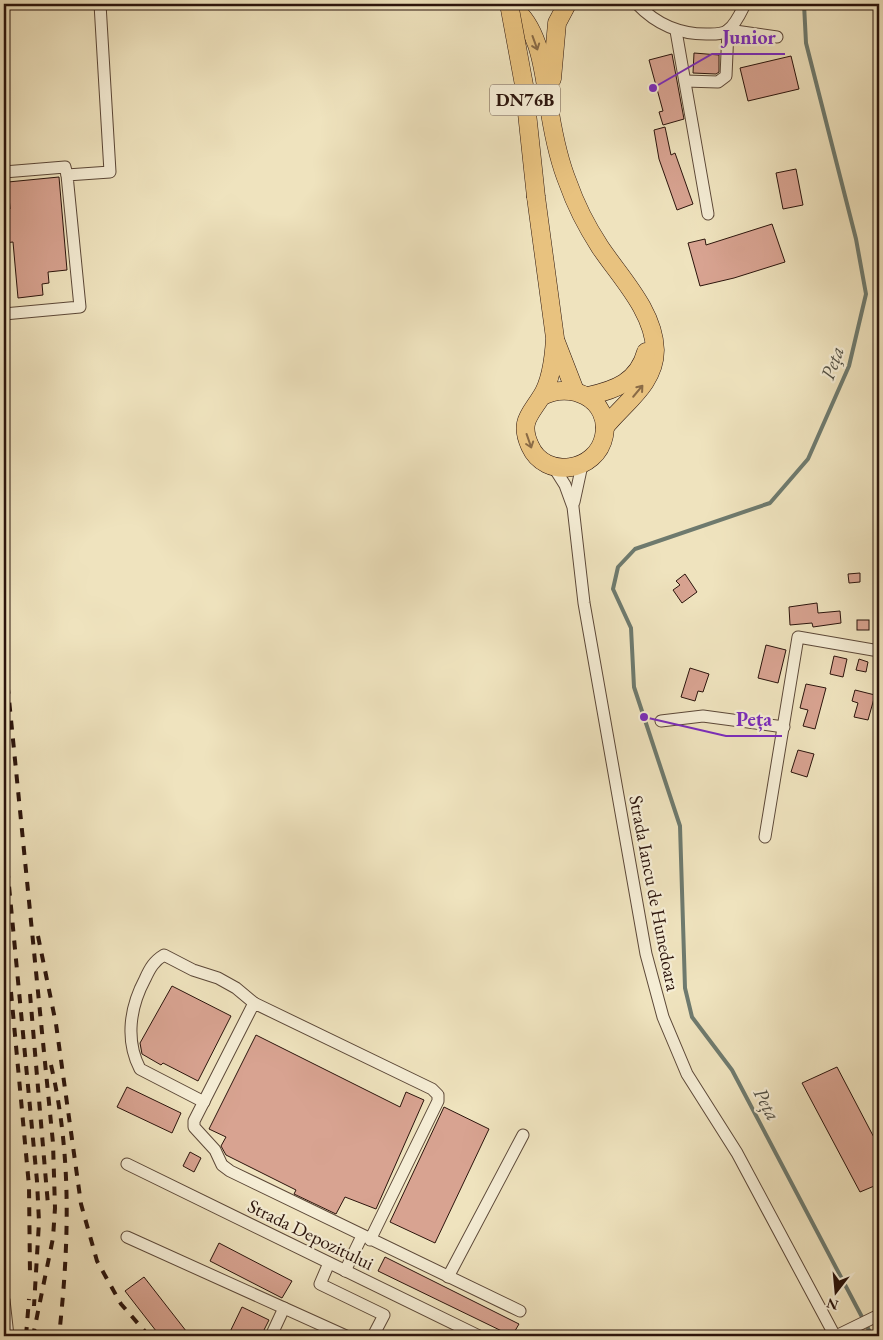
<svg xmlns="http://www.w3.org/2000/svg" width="883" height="1340" font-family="'EB Garamond',serif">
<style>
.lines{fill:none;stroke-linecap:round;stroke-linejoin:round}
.stream{stroke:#6e7a6e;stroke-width:4}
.building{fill:#d8a391;stroke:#2b140c}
.minor-casing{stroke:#5c4838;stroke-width:13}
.highway-casing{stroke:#2b140c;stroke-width:19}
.minor{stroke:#f5edd5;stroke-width:11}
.highway{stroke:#e8c27f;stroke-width:18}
.rail{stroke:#2b140c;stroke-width:4;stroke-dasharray:9 9;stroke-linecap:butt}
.highway-bridge-casing{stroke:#2b140c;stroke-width:19;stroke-linecap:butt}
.highway-bridge{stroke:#e8c27f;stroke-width:18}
.oneway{stroke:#8a6b46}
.labels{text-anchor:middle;stroke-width:4.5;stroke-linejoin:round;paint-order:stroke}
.shield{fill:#f5edd5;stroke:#685548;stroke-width:1}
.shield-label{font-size:18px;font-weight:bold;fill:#2b140c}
.street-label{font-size:19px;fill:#2b140c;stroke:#f5edd5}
.water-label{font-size:20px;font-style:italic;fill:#525045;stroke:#f5edd5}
.leader{fill:none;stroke:#7b2cbf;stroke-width:2}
.callout-dot{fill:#7b2cbf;stroke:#f5edd5;stroke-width:2}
.callout-label{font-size:20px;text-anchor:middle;font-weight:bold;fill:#7b2cbf;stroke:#f5edd5;stroke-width:4.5;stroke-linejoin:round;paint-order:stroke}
</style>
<rect width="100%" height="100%" fill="#efe3be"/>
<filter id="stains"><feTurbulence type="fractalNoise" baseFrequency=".004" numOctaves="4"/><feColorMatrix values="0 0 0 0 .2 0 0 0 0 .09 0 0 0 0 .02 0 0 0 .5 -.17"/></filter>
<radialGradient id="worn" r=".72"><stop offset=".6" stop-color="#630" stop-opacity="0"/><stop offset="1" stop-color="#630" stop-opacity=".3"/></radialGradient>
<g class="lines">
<path class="stream" d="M804 4 806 43 856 239 866 294 849 366 808 459 770 503 635 549 618 567 613 589 631 628 634 687 680 826 685 988 692 1017 732 1070 872 1336"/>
</g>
<g class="building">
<path d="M694 53 719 55V72L716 74 693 73Z"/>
<path d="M672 54 684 119 663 125 659 112 663 111 649 60Z"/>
<path d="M791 56 799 89 748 101 740 68Z"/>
<path d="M665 127 671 155 675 153 693 204 677 210 659 159 654 130Z"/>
<path d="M796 169 803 205 783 209 776 173Z"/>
<path d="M59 177 67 270 48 272 49 283 42 284 43 295 18 298 13 242 4 243V209H10L8 182Z"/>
<path d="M772 224 785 262 734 278 700 286 688 243 705 239 706 245Z"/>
<path d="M860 573V582L849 583 848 574Z"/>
<path d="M685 574 697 592 682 603 673 590 680 585 676 581Z"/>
<path d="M817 603 818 613 840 611 841 623 813 627 812 623 790 625 789 607Z"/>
<rect x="857" y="620" width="12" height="10"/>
<path d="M766 645 786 650 778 683 758 678Z"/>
<path d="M834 656 847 659 843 677 830 674Z"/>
<path d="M859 659 868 662 866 672 856 670Z"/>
<path d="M690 668 709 674 703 692 698 691 695 701 681 697Z"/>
<path d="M806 684 826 688 815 729 803 726 808 710 800 708Z"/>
<path d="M855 690 875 695 868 720 854 717 858 703 852 701Z"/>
<path d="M798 750 814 754 807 777 791 772Z"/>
<path d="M172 986 231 1016 198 1081 163 1063 161 1065 142 1054 140 1043Z"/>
<path d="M256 1035 400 1107 406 1092 424 1100 376 1209 345 1197 336 1214 294 1194 296 1190 226 1155 221 1146 226 1137 209 1129Z"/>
<path d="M837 1067 879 1147V1184L860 1192 802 1083Z"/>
<path d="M127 1087 181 1113 172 1133 117 1107Z"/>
<path d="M444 1107 489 1129 435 1243 390 1222Z"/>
<path d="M190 1152 201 1158 194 1172 183 1166Z"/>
<path d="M219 1243 292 1281 282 1298 210 1261Z"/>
<path d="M385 1257 519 1324 512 1336 378 1271Z"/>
<path d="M144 1277 190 1336H160L125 1291Z"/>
<path d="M242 1307 269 1320 261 1336H228Z"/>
</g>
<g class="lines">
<g class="minor-casing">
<g id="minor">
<path d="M637 4C657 25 681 35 710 34 716 34 723 34 728 30 736 24 741 12 745 4"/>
<path d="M676 31 708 214"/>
<path d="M685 81 718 82 726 76 728 30 777 37"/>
<path d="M4 172 65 167 67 175"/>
<path d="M4 314 80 307 67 175 110 172 100 4"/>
<path d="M553 466 565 485 573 507 584 603 646 954 663 1017 687 1074 737 1153 835 1336"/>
<path d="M574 502 582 465"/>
<path d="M661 721 703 716 784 727"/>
<path d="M765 837 798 637 879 651"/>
<path d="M204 1102 140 1069C125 1040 130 1007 145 979 150 968 154 961 164 955L193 970 218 978 236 988 254 1003"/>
<path d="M127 1164 479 1336"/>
<path d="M127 1237 346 1336"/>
<path d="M370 1240 438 1101V1095L432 1089 254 1003 194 1121V1127L215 1150 222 1165 230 1171 520 1311"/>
<path d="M329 1263 320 1284 384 1315 373 1336"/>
<path d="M345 1271 362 1236"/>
<path d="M448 1277 523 1135"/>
<path d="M4 1300 8 1336"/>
<path d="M271 1336 284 1308"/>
<path d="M836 1336 879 1315"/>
</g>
</g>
<g class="highway-casing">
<g id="highway">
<path d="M508 4C542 26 544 77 550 113 554 137 559 161 568 183 576 206 587 227 600 247 620 277 654 311 655 350 655 384 624 403 605 427"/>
<path d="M552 79 557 23 567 4"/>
<path d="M536 197 555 338C554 356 551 382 541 397 530 415 519 422 530 446 545 480 597 472 604 436 611 399 570 380 541 397"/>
<path d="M556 342 575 391"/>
<path d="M588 396C615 390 638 382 646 352"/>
</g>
</g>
<use href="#minor" class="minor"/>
<use href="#highway" class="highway"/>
<g class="rail">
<path d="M4 649 53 1143 55 1208 53 1238 33 1336"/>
<path d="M4 732 8 775"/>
<path d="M4 833 37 1181 39 1222 34 1306"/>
<path d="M38 936 56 1024 81 1204 97 1261 121 1304 149 1336"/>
<path d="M11 992 29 1186 30 1274"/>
<path d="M30 994 48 1205"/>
<path d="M51 1065C72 1155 69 1245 59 1336"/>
<path d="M26 1336 29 1299"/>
</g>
<g class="highway-bridge-casing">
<path id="highway-bridge" d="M509 4 524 85 536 197"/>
</g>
<use href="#highway-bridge" class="highway-bridge"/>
</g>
<defs><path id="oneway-shaft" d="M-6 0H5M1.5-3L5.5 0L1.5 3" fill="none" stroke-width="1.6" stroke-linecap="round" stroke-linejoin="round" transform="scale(1.25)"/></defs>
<g class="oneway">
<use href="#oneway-shaft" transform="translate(535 43) rotate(70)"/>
<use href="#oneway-shaft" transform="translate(638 391) rotate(-50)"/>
<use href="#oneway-shaft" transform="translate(529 441) rotate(71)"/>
</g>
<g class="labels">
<rect class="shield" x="490" y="84.5" width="70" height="31" rx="4"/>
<g class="shield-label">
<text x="525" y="106">DN76B</text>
</g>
<g class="street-label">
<text transform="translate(655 893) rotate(79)" y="7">Strada Iancu de Hunedoara</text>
<text transform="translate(311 1234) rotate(26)" y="7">Strada Depozitului</text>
</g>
<g class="water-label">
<text transform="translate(832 363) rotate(-71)" y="7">Peța</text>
<text transform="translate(767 1104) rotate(62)" y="7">Peța</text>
</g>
</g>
<path class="leader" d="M653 88L712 54H785M644 717L726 736H782"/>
<g class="callout-dot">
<circle cx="653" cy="88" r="5"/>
<circle cx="644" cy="717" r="5"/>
</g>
<g class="callout-label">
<text x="749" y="44">Junior</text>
<text x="754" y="726">Peța</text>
</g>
<rect width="883" height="1340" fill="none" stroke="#efe3be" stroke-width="20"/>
<rect x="5" y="5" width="873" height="1330" fill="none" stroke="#2b140c" stroke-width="2.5"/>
<rect x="10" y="10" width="863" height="1320" fill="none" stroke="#2b140c"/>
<g transform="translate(836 1292) rotate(196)" stroke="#f5edd5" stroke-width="4" paint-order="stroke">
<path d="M0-4L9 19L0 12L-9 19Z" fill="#2b140c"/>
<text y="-8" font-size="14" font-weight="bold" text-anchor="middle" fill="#2b140c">N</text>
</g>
<rect width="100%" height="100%" filter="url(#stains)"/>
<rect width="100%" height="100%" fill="url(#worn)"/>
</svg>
